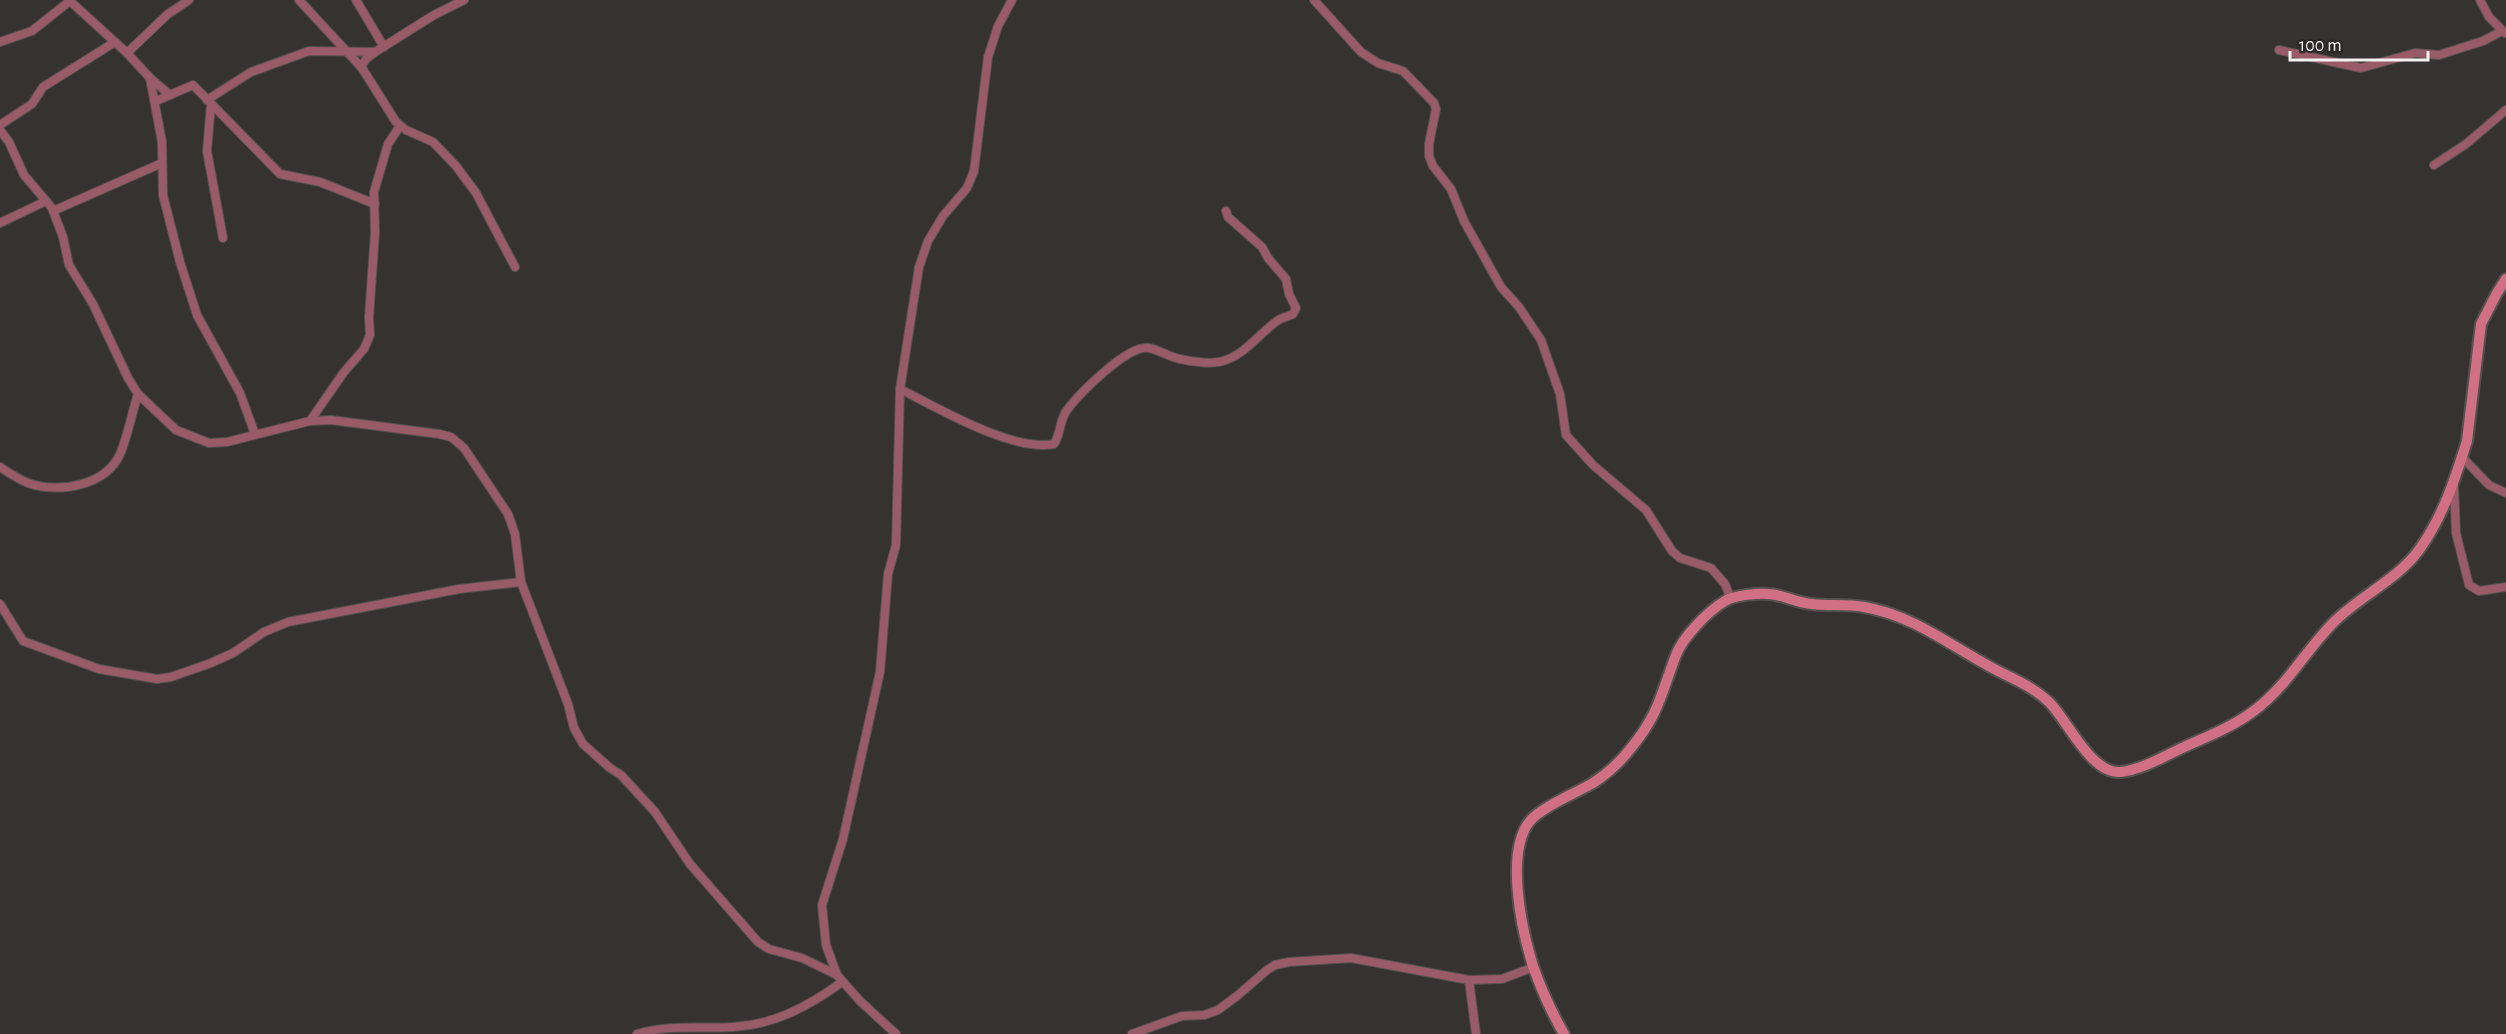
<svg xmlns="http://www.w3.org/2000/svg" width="2506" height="1034" font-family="'Alegreya Sans',sans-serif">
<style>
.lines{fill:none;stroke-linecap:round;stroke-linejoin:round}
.street-casing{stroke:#54514e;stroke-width:10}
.secondary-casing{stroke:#54514e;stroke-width:14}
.street{stroke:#995b67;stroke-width:8}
.secondary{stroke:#d17084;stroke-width:10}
</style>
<rect width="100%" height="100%" fill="#35322f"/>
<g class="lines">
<g class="street-casing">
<g id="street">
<path d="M299 0 362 68 396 122 406 130 433 142 456 166 476 193 515 267"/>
<path d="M356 0 384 47"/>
<path d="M1314 0 1361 52 1378 63 1403 71 1434 103 1436 109 1429 144V156L1433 166 1451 189 1464 221 1501 287 1519 307 1541 340 1560 394 1566 435 1593 465 1646 510 1672 551 1680 558 1711 568 1725 584 1729 594 1727 599"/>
<path d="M2480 0 2489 17 2505 33"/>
<path d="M70 1 127 53 150 78 162 142 163 195 180 262 197 315 240 393 255 434"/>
<path d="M0 42 32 31 71 0"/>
<path d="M2279 50 2361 68 2415 53 2439 55 2483 41 2502 31"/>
<path d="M127 53 168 14 189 0"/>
<path d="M361 67 366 59 375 52 434 15 464 0"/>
<path d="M149 77 170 95"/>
<path d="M207 100 251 72 309 51 375 52"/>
<path d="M156 101 193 85 280 174 320 182 375 204"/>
<path d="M211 104 207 151 223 238"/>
<path d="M0 125 32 104 43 87 115 42"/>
<path d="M0 130 9 142 24 175 52 208 63 237 69 265 93 304 128 378 138 394 176 430 209 443 227 442 310 421 331 420 439 434 451 437 464 448 508 514 515 534 521 582 568 704 574 728 583 744 610 768 621 775 655 812 690 864 758 942 769 949 802 958 837 975"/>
<path d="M2434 165 2466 144 2506 110"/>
<path d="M53 211 162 163"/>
<path d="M0 223 46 201"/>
<path d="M900 389C938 408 1012 452 1054 444 1061 434 1059 421 1067 410 1079 394 1128 344 1149 348 1160 350 1169 357 1180 359 1192 362 1214 365 1226 360 1246 353 1260 333 1277 321 1282 317 1288 317 1293 314L1296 308 1289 294 1286 279 1268 258 1262 247 1228 217 1226 211"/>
<path d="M310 421 344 372 364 349 370 335 369 317 375 233 374 192 388 144 400 126"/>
<path d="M2462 457 2489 485 2506 493"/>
<path d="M0 467C9 473 18 479 28 483 59 494 107 486 121 452 128 434 132 413 138 394"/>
<path d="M2454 486 2456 533 2469 585 2479 591 2506 587"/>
<path d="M0 604 23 641 99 669 157 679 171 677 211 663 233 653 264 632 288 622 459 589 521 582"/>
<path d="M1469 980 1476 1034"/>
<path d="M637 1034C669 1024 701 1029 733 1027 774 1025 809 1006 842 982"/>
<path d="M896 1034 860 1001 837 975 826 945 822 905 843 839 880 672 888 574 896 545 900 389 919 267 928 241 943 216 967 188 974 171 988 57 998 26 1012 0"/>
<path d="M1132 1034 1182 1016 1204 1015 1218 1010 1237 996 1267 970 1275 965 1289 962 1351 958 1469 980 1502 979 1534 967"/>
</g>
</g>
<g class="secondary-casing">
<path id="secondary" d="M1564 1034C1552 1013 1541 989 1533 966 1522 931 1502 843 1535 816 1552 802 1574 794 1593 783 1607 774 1621 761 1631 748 1659 714 1661 694 1676 655 1683 637 1708 611 1725 601 1735 595 1758 593 1769 594 1784 595 1797 603 1812 604 1829 606 1847 604 1864 607 1914 615 1955 649 1998 671 2016 680 2033 687 2049 702 2068 721 2091 774 2120 772 2141 770 2163 757 2182 748 2206 737 2233 727 2255 710 2287 686 2306 650 2334 622 2360 596 2397 580 2419 550 2443 517 2455 479 2467 441L2481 324 2497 293 2506 279"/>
</g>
<use href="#street" class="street"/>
<use href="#secondary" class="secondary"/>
</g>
<path d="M2290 51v9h138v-9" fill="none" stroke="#f4f2ef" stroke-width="3"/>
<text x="2299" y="51" font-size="18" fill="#f4f2ef" stroke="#2b2825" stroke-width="4.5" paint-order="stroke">100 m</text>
</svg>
